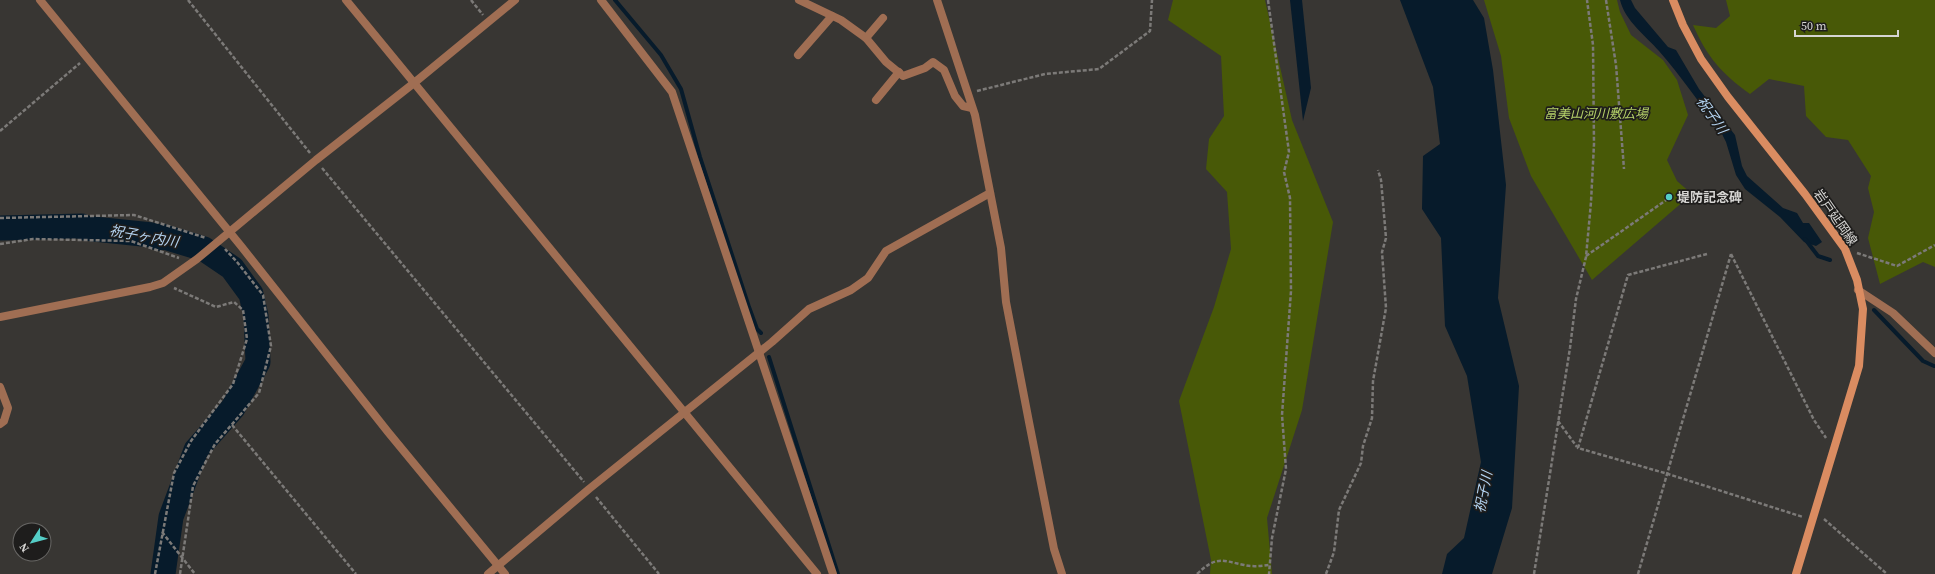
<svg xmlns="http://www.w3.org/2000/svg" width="1935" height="574" font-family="'Source Serif 4','Noto Sans JP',serif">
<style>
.green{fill:#485907}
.water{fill:#071b2b}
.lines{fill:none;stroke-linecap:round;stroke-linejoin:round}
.stream{stroke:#071b2b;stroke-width:4}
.river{stroke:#071b2b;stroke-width:25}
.path{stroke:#7c7a78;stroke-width:2.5;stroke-dasharray:4 2;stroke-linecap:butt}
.street{stroke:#a06e53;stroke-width:8}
.secondary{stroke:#da8c61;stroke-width:8}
.poi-dot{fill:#54cdc6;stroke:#1e1d1c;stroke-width:1.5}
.labels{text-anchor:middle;stroke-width:3.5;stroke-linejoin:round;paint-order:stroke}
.park-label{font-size:13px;font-style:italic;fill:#b6d269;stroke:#1e1d1c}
.poi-label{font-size:13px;font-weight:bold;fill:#d6d5d3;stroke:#1e1d1c;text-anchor:start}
.street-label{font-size:13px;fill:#d6d5d3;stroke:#1e1d1c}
.water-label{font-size:14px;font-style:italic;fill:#b3d3f1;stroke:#1e1d1c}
</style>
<rect width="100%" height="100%" fill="#383633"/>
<g class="green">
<path d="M1173 0H1265L1292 120 1333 222 1302 410 1267 518 1272 574H1210L1211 560 1179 401 1214 307 1231 249 1227 192 1206 169 1209 139 1224 116 1221 56 1168 20Z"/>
<path d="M1484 0H1617L1620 12 1631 35 1663 60 1677 80 1688 115 1667 160 1677 181 1692 194 1592 280 1531 176 1509 118 1501 56Z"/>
<path d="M1726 0H1935V267L1923 262 1880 284 1868 238 1874 212 1868 188 1871 176 1848 140 1826 137 1806 116 1804 86 1769 79 1750 94C1722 74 1707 57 1693 25L1716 28 1730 16Z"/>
</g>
<g class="water">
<path d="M1290 0H1302L1311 88 1303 121Z"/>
<path d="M1400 0H1473L1484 18 1493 70 1506 185 1498 298 1519 386 1512 508 1492 574H1442L1447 554 1464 538 1481 462 1467 376 1445 326 1441 238 1422 209 1423 156 1440 144 1433 87Z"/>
<path d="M1620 0H1631L1635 8 1668 47 1676 50 1699 89 1735 135 1742 166 1747 176 1783 208 1797 213 1803 223H1809L1822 242 1816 246 1804 242 1780 217 1745 189 1736 175 1726 142 1720 130C1700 104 1681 76 1659 51 1646 36 1625 21 1620 0Z"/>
</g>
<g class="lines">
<g class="stream">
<path d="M615 0 661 55 681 89 700 157 749 307 757 329 761 333"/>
<path d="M1805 239 1818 256 1830 260"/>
<path d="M1874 310 1923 361 1934 366"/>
<path d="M769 357 838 574"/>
</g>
<path class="river" d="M0 228 82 226 84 228 152 235 158 238 161 236 204 249 232 268 251 294 256 316 258 362 233 408 196 450 171 517 163 574"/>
<g class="path">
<path d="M188 0 310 153"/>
<path d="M471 0 483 15"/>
<path d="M1268 0 1289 152 1284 172 1290 198 1291 291 1282 415 1286 469 1272 538 1269 574"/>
<path d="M1606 0 1616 65 1624 169"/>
<path d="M977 91 1045 74 1099 69 1150 31 1152 0"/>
<path d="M0 131 80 63"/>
<path d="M322 168 584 482"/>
<path d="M0 218 134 215 206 238"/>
<path d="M0 244 33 239 131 241 179 258"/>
<path d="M1857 253 1897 266 1935 245"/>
<path d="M1707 254 1628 275 1578 448 1668 474 1803 517"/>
<path d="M1731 254 1814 420 1826 438"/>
<path d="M1586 256 1672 196"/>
<path d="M1558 421 1577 447"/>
<path d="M232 425 356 574"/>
<path d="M596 497 659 574"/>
<path d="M1824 519 1887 574"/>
<path d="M162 532 195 574"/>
<path d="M155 574 174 473 191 441 233 384 247 339 243 310 234 302 216 307 174 288"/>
<path d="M180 574 193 486 215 444 259 393 271 346 263 295 237 262 225 249"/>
<path d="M1197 574C1216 556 1221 560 1244 565 1252 567 1261 566 1269 565"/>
<path d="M1326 574 1334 552 1339 510 1361 463 1363 446 1372 418 1373 381 1386 308 1382 252 1386 238 1381 180 1378 170"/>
<path d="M1534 574 1570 348 1576 299 1586 257 1591 202 1594 144 1593 45 1587 0"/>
<path d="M1638 574 1731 254"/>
</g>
<g class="street">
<path d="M40 0 241 246 388 432 505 574"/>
<path d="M346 0 817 574"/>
<path d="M601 0 672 92 833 574"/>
<path d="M799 0 841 20 866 38 886 62 903 76 925 68 933 62 944 70 955 96 963 106 972 108"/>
<path d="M937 0 975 115 1001 248 1006 302 1029 422 1054 549 1062 574"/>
<path d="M866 38 883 18"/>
<path d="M798 55 832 16"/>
<path d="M876 100 899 72"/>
<path d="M1858 290 1893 313 1935 353"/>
<path d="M0 317 150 287 163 283 197 259 316 160 414 83 515 0"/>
<path d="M0 387 8 408 4 421 0 424"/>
<path d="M488 574 589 489 772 342 809 309 851 290 868 278 886 251 990 193"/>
</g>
<path class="secondary" d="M1673 0 1683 25 1701 59 1728 97 1805 194 1845 249 1857 280 1863 309 1859 366 1796 574"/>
</g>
<circle class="poi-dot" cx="1669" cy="197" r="4"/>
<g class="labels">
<g class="park-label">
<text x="1596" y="118">富美山河川敷広場</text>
</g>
<g class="poi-label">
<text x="1677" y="202">堤防記念碑</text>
</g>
<g class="street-label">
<text transform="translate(1836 217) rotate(55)" y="5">岩戸延岡線</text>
</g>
<g class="water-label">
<text transform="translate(1712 115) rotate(55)" y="5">祝子川</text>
<text transform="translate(144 236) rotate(10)" y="5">祝子ヶ内川</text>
<text transform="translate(1483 492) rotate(-79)" y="5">祝子川</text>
</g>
</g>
<g transform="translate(32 542) rotate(234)"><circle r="19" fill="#1e1d1c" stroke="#686765"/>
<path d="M0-3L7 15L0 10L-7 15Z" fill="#54cdc6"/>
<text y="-6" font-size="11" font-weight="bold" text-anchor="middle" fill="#d6d5d3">N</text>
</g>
<path d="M1795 30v6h103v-6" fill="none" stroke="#d6d5d3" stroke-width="2"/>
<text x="1801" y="30" font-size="12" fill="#d6d5d3" stroke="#1e1d1c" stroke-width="3" paint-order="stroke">50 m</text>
</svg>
